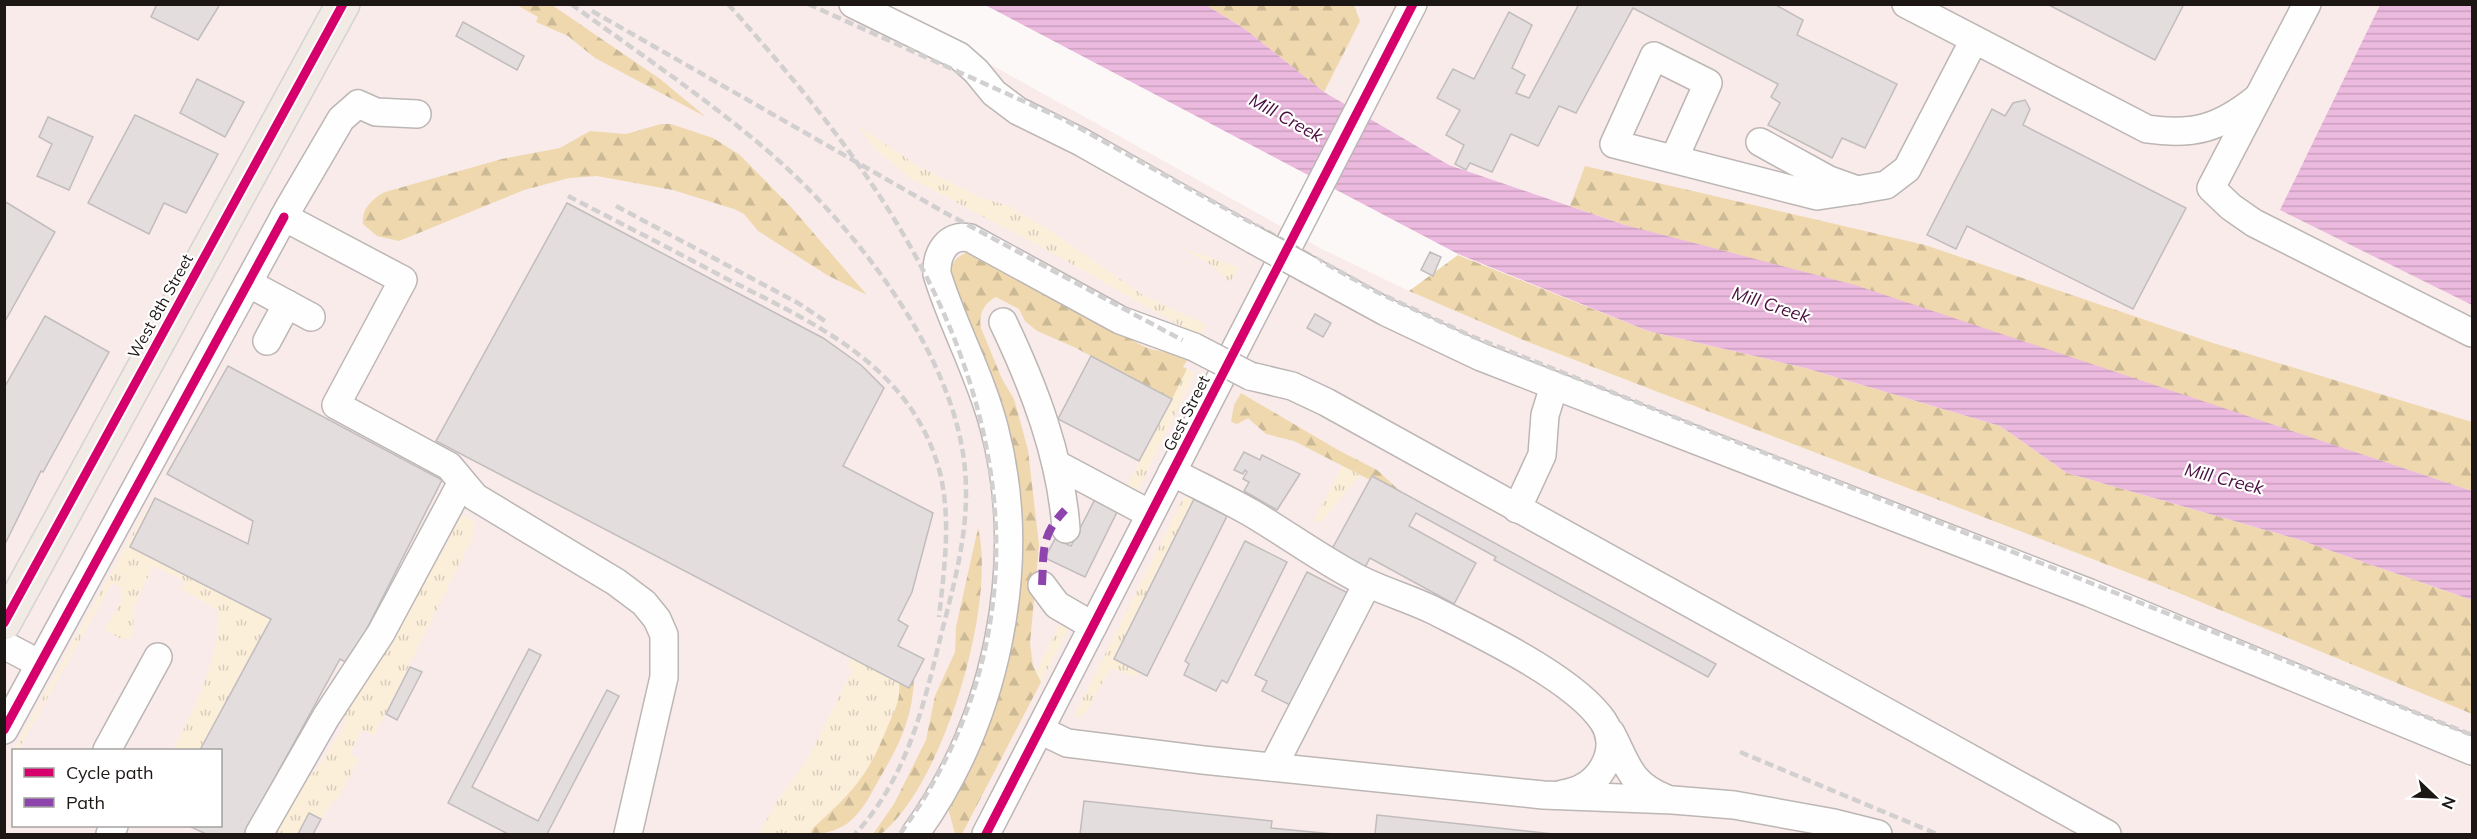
<svg xmlns="http://www.w3.org/2000/svg" width="2477" height="839" font-family="Mulish,sans-serif">
<style>
.built{fill:#f9ebe9;fill-rule:evenodd}
.grass{fill:url(#grass-tufts)}
.forest{fill:url(#forest-firs)}
.water{fill:url(#water-rules)}
.building{fill:#e3ddde;stroke:#c1bcbd;stroke-width:1.5}
.lines{fill:none;stroke-linecap:round;stroke-linejoin:round}
.minor-casing{stroke:#bcb6b5;stroke-width:30}
.major-casing{stroke:#d5d3d2;stroke-width:36}
.minor{stroke:#fffefe;stroke-width:27}
.major{stroke:#f2eae5;stroke-width:33}
.rail{stroke:#d1cfcf;stroke-width:4.5;stroke-dasharray:9 4.5;stroke-linecap:butt}
.minor-bridge-casing{stroke:#bcb6b5;stroke-width:30;stroke-linecap:butt}
.minor-bridge{stroke:#fffefe;stroke-width:27}
.quiet{stroke:#8e44ad;stroke-width:8;stroke-dasharray:15 8;stroke-linecap:butt}
.cycleway-casing{stroke:#fff;stroke-width:13}
.cycleway{stroke:#d6006c;stroke-width:9}
.labels{text-anchor:middle;stroke-width:4.5;stroke-linejoin:round;paint-order:stroke}
.street-label{font-size:16px;fill:#1c1614;stroke:#fff}
.water-label{font-size:18px;font-style:italic;fill:#4a0f3f;stroke:#fff}
</style>
<defs>
<pattern id="grass-tufts" width="24" height="20" patternUnits="userSpaceOnUse" patternTransform="scale(1.5)"><rect width="24" height="20" fill="#fcefda"/><path d="M3 7l-1-3M5 7V3M7 7l1-3M15 17l-1-3M17 17v-4M19 17l1-3" fill="none" stroke="#d7ccba"/></pattern>
<pattern id="forest-firs" width="22" height="20" patternUnits="userSpaceOnUse" patternTransform="scale(1.5)"><rect width="22" height="20" fill="#efd8ae"/><path d="M5 1l3.5 6h-7zM16 11l3.5 6h-7z" fill="#ccb995"/></pattern>
<pattern id="water-rules" width="6" height="5" patternUnits="userSpaceOnUse" patternTransform="scale(1.5)"><rect width="6" height="5" fill="#ecbade"/><path d="M0 2.5h6" fill="none" stroke="#ca9fbe"/></pattern>
</defs>
<rect width="100%" height="100%" fill="#fdf8f8"/>
<g class="built">
<path d="M5 4 884 5 1320 248 1409 291 1528 342 2152 582 2472 714V834H5ZM14 750H220V826H14Z"/>
<path d="M1206 5H2472V491L2080 362 1625 225 1449 165 1324 92 1245 29Z"/>
</g>
<g class="grass">
<path d="M857 125 918 166 979 197 1009 206 1052 232 1143 295 1207 325 1200 337 1047 250 910 178 874 148Z"/>
<path d="M1181 248 1239 267 1230 282 1210 264Z"/>
<path d="M1187 369 1195 373 1138 490 1126 488Z"/>
<path d="M1342 466 1360 475 1322 521 1313 522Z"/>
<path d="M153 497 130 547 271 619 200 750H173C192 714 223 652 218 610L181 589 185 581 153 566 134 607 133 629 130 639H121L105 630 121 601V587L112 583 18 750H14Z"/>
<path d="M1184 497 1194 499 1114 659 1141 673 1135 677 1111 668 1086 712 1078 717 1074 716Z"/>
<path d="M465 516 475 523 470 543 374 736 361 730 350 755 359 759 336 801 334 800 321 819 309 813 298 834H244L273 782 299 785 316 770 343 728 349 702 431 567 441 555 460 518Z"/>
<path d="M1062 619 1071 624 1041 682 1036 672Z"/>
<path d="M851 658 899 683C901 698 895 710 889 723 869 775 853 792 813 828L810 834H759L777 801 808 759 853 669 847 666Z"/>
</g>
<g class="forest">
<path d="M517 5H552L660 79 706 117 595 58 568 36 536 22 538 17Z"/>
<path d="M1206 5H1354L1360 21 1324 92 1245 29Z"/>
<path d="M661 124H671L713 138 740 155 791 207 867 295 827 275 758 231 744 214 734 209 673 190 597 176 569 178 524 190 399 241 377 236 363 224C361 209 373 198 385 192L502 159 560 148 590 131 626 134Z"/>
<path d="M1585 166 1925 245 2213 343 2472 422V491L2080 362 1625 225 1570 206Z"/>
<path d="M966 253 1145 347C1162 354 1173 350 1190 355L1183 367 1187 369 1172 399 1074 347 1037 331 1025 321 1019 309 996 297C984 303 978 315 981 328L1002 379 1014 399 1028 450 1039 545 1030 643 1033 666 1041 682 962 834H955L948 808 957 789 1016 582 948 284C950 269 951 259 966 253Z"/>
<path d="M1458 255 1648 331 1805 368 2000 426 2067 473 2300 540 2472 600V714L2152 582 1528 342 1409 291Z"/>
<path d="M1241 393 1338 450 1377 470 1402 493 1372 476 1370 480 1294 441 1266 434 1248 418 1237 424 1231 422 1234 405Z"/>
<path d="M978 528C997 604 943 785 881 834H873L894 804 926 740 935 696 955 652 956 627Z"/>
<path d="M914 678C913 713 902 740 885 769 874 787 865 810 848 823 837 831 823 834 810 834L813 828C853 792 869 775 889 723 895 710 901 698 899 683L909 688Z"/>
</g>
<g class="water">
<path d="M985 5H1206L1245 29 1324 92 1449 165 1625 225 1855 285 2472 491V600L2300 540 2067 473 2000 426 1805 368 1648 331 1458 254Z"/>
<path d="M2380 5H2472V305L2280 210Z"/>
</g>
<g class="building">
<path d="M157 4H215L219 6 198 40 151 17Z"/>
<path d="M1579 4H1774L1803 20 1797 35 1897 84 1865 148 1842 138 1832 158 1768 125 1780 103 1771 97 1778 84 1633 8 1576 113 1559 106 1538 146 1511 134 1492 172 1470 163 1466 170 1455 164 1464 145 1446 135 1460 110 1437 98 1453 69 1474 79 1509 12 1532 25 1512 68 1525 75 1516 93 1529 98Z"/>
<path d="M2047 4H2184L2155 60Z"/>
<path d="M463 22 524 56 517 70 456 36Z"/>
<path d="M197 79 244 102 225 137 180 113Z"/>
<path d="M2025 100 2030 109 2023 125 2186 208 2133 309 1967 226 1956 249 1927 235 1992 109 2005 116 2013 103Z"/>
<path d="M135 115 218 154 186 213 164 203 149 234 88 203Z"/>
<path d="M48 117 93 137 69 190 37 176 52 144 39 137Z"/>
<path d="M4 201 55 232 4 323Z"/>
<path d="M567 203 823 338 861 365 884 388 843 466 933 513 912 592 898 620 908 626 898 646 924 659 909 688 436 441Z"/>
<path d="M1430 252 1441 257 1433 276 1421 270Z"/>
<path d="M1315 314 1331 323 1323 337 1307 328Z"/>
<path d="M45 316 109 352 43 472 41 471 4 546V388Z"/>
<path d="M1091 356 1172 399 1139 461 1058 419Z"/>
<path d="M228 366 442 480 349 664 340 659 244 834H206L189 826H220V750H200L271 619 130 547 155 498 248 544 253 521 167 474Z"/>
<path d="M1244 452 1260 460 1262 455 1300 474 1277 510 1244 491 1249 482 1243 479 1247 472 1245 470 1243 474 1234 470Z"/>
<path d="M1372 476 1716 664 1708 677 1494 560 1496 557 1416 513 1409 526 1476 563 1454 604 1370 558 1365 567 1332 549Z"/>
<path d="M1194 499 1227 516 1147 676 1114 659Z"/>
<path d="M1097 500 1117 512 1085 577 1045 558 1055 539 1071 546 1094 501Z"/>
<path d="M1245 541 1287 562 1227 683 1222 680 1216 691 1184 675 1189 664 1185 661Z"/>
<path d="M1307 572 1348 593 1292 706 1262 691 1267 681 1255 675Z"/>
<path d="M529 649 541 655 472 787 538 821 607 690 619 696 547 834H508L448 803Z"/>
<path d="M410 667 422 672 397 720 386 714Z"/>
<path d="M1084 801 1272 821 1271 828 1333 834H1080Z"/>
<path d="M309 813 321 819 313 834H298Z"/>
<path d="M1377 815 1553 834H1375Z"/>
</g>
<g class="lines">
<g class="minor-casing">
<g id="minor">
<path d="M853 4 959 56 976 71 994 93 1018 111 1081 142 1254 240"/>
<path d="M1906 4 2147 129C2193 136 2220 128 2256 99"/>
<path d="M2307 4 2211 188 2231 207 2254 223 2472 333"/>
<path d="M1760 142 1829 180 1857 190 1886 185 1907 169 1974 40"/>
<path d="M1674 159 1708 83 1654 56 1614 144 1817 196 1857 190"/>
<path d="M284 217 403 280 336 405 449 466 475 497 616 582 644 603 657 619 664 635V677L628 834"/>
<path d="M1309 270 1386 312 1481 357 2090 593 2472 751"/>
<path d="M248 283 311 317"/>
<path d="M1003 322C1034 387 1061 457 1066 529"/>
<path d="M267 341 287 304"/>
<path d="M1250 376 1292 386 1326 402 2107 834"/>
<path d="M1056 464 1150 514"/>
<path d="M1172 472C1199 486 1227 499 1253 514 1288 535 1321 559 1357 578 1382 591 1408 598 1433 610 1480 634 1574 678 1603 721 1611 733 1612 748 1607 760 1599 780 1583 791 1562 794"/>
<path d="M1517 509 1542 455 1545 415 1554 386"/>
<path d="M1042 585 1057 605 1093 626"/>
<path d="M4 645 40 664"/>
<path d="M4 730 290 206 341 119 358 104 376 112 417 114"/>
<path d="M1040 730 1067 743 1203 760 1543 795 1673 800 1734 805 1834 823 1878 834"/>
<path d="M1611 733C1627 763 1629 784 1665 798"/>
<path d="M107 750 158 657"/>
<path d="M1273 767 1367 584"/>
<path d="M110 834 114 826"/>
<path d="M259 834 326 717 381 633 462 482"/>
<path d="M915 834C997 721 1030 563 994 427 980 374 953 326 937 274 936 254 947 233 970 238L1120 320 1194 347"/>
<path d="M986 834 1413 4"/>
</g>
</g>
<g class="major-casing">
<path id="major" d="M4 623 343 4"/>
</g>
<use href="#minor" class="minor"/>
<use href="#major" class="major"/>
<g class="rail">
<path d="M571 4C633 49 697 92 756 141 846 215 955 350 965 470 970 525 956 577 942 631 924 704 908 777 855 834"/>
<path d="M728 4C788 72 849 144 896 222 1016 420 1041 640 900 834"/>
<path d="M808 4 1063 119 1377 292 1471 336 2472 735"/>
<path d="M592 11 942 211 1195 347"/>
<path d="M568 196C620 223 673 250 725 278 816 324 915 367 941 477 951 524 944 570 939 617"/>
<path d="M616 206 798 303 825 321"/>
<path d="M1740 752 1937 834"/>
</g>
<g class="minor-bridge-casing">
<g id="minor-bridge">
<path d="M1254 240 1309 270"/>
<path d="M1194 347 1250 376"/>
</g>
</g>
<use href="#minor-bridge" class="minor-bridge"/>
<path class="quiet" d="M1042 585C1044 552 1040 536 1065 510"/>
<g class="cycleway-casing">
<g id="cycleway">
<path d="M4 623 343 4"/>
<path d="M4 730 284 217"/>
<path d="M986 834 1413 4"/>
</g>
</g>
<use href="#cycleway" class="cycleway"/>
</g>
<g class="labels">
<g class="street-label">
<text transform="translate(160 306) rotate(-61)" y="6">West 8th Street</text>
<text transform="translate(1186 413) rotate(-63)" y="6">Gest Street</text>
</g>
<g class="water-label">
<text transform="translate(1286 118) rotate(29)" y="6">Mill Creek</text>
<text transform="translate(1771 305) rotate(18)" y="6">Mill Creek</text>
<text transform="translate(2224 479) rotate(14)" y="6">Mill Creek</text>
</g>
</g>
<rect width="2477" height="839" fill="none" stroke="#1c1614" stroke-width="12"/>
<rect x="12" y="749" width="210" height="78" fill="#ffffff" stroke="#a4a2a1" stroke-width="1.5"/>
<rect x="24" y="768" width="30" height="9" fill="#d6006c" stroke="#a4a2a1" stroke-width="1.5"/>
<text x="66" y="779" font-size="18" fill="#1c1614">Cycle path</text>
<rect x="24" y="798" width="30" height="9" fill="#8e44ad" stroke="#a4a2a1" stroke-width="1.5"/>
<text x="66" y="809" font-size="18" fill="#1c1614">Path</text>
<g transform="translate(2435 797) rotate(113)" stroke="#ffffff" stroke-width="4.5" paint-order="stroke">
<path d="M0-4.5L10 22L0 15L-10 22Z" fill="#1c1614"/>
<text y="-9" font-size="16" font-weight="bold" text-anchor="middle" fill="#1c1614">N</text>
</g>
</svg>
